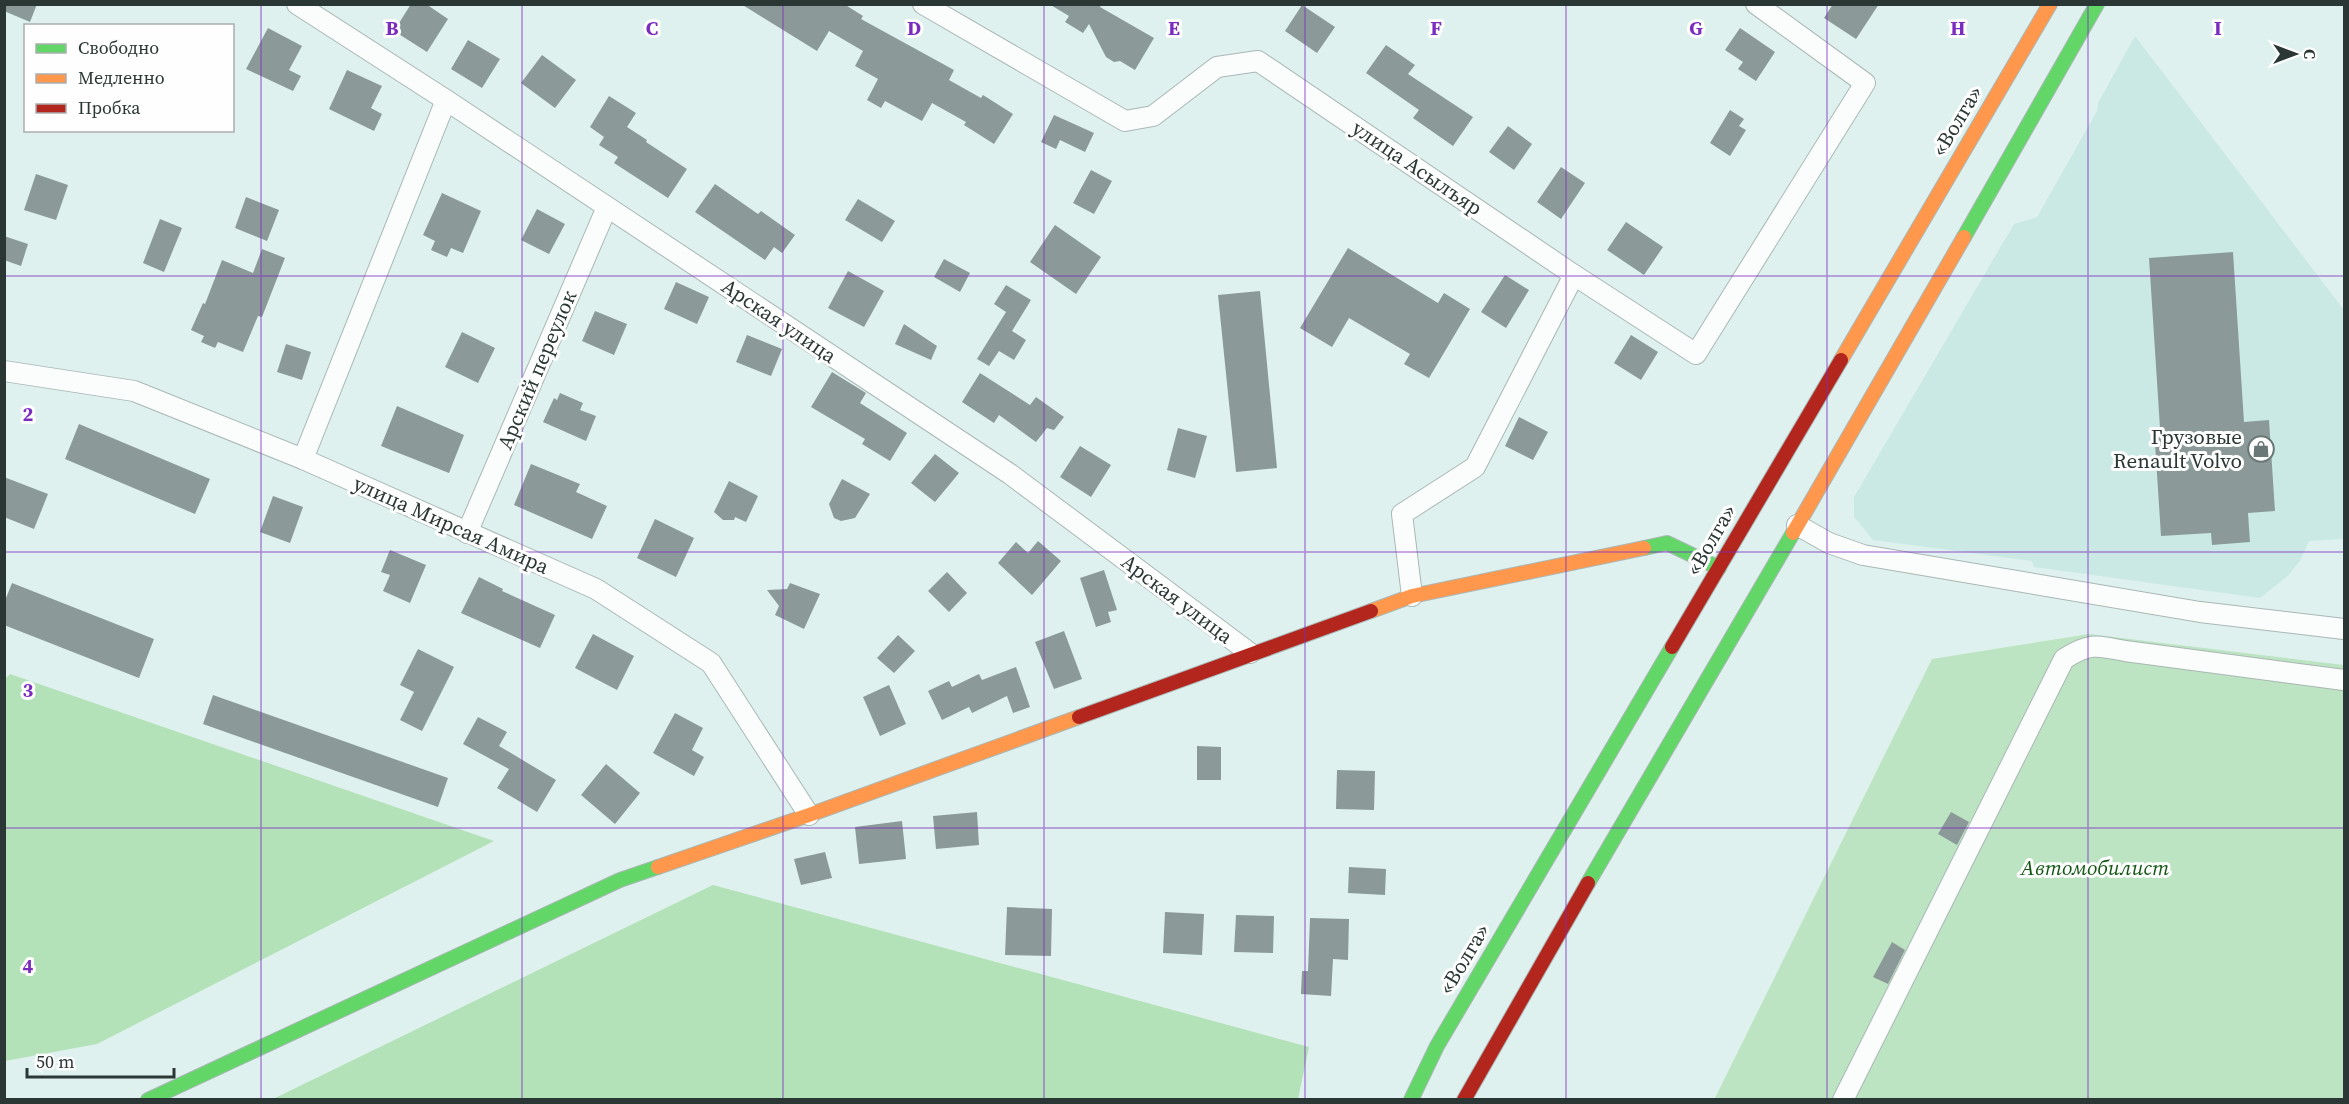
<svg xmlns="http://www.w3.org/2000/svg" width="2349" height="1104" font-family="'Source Serif 4',serif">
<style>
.built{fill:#cae9e5}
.green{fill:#bde4c2}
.forest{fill:#b3e1b8}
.building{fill:#8b9a99}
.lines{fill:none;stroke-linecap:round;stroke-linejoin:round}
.street-casing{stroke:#a9b7b5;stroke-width:22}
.fast-casing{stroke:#a9b7b5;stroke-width:16}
.slow-casing{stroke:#a9b7b5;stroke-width:16}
.jam-casing{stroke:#a9b7b5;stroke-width:16}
.street{stroke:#fafdfc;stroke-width:20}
.fast{stroke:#63d668;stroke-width:14}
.slow{stroke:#ff974d;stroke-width:14}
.jam{stroke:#b3261e;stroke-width:14}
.grid{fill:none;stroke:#7b2cbf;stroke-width:1.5;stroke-opacity:0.55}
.labels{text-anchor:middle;stroke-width:6;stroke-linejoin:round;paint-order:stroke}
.street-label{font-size:21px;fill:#2a3735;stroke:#fefefe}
.poi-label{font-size:21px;fill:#2a3735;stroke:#fefefe;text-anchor:end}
.park-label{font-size:21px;font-style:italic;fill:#115812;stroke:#fefefe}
.grid-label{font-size:20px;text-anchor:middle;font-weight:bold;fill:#7b2cbf;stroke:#fefefe;stroke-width:6;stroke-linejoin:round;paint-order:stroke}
</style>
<rect width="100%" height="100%" fill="#dff1ee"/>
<path class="built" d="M2135 36 2344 310V539L2309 541 2300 561 2288 576 2260 598 2034 567 2032 561 1873 540 1854 517V497L2014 224 2037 217 2097 111 2098 103Z"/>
<path class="green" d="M2089 634 2344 665V1099L1714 1100 1932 659Z"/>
<g class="forest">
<path d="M10 674 494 841 97 1044 5 1061 4 680Z"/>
<path d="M713 885 1309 1047 1298 1099H273Z"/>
</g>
<g class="building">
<path d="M4 4H37L30 22 4 11Z"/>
<path d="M411 4H426L448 19 427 52 394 31Z"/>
<path d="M741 4H844L863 16 861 19 954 70 949 80 981 98 983 95 1013 114 994 144 964 125 966 122 932 103 922 121 885 101 881 108 867 100 878 79 855 66 863 51 829 31 817 51Z"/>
<path d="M1049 4H1101L1100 7 1154 38 1135 70 1120 61 1114 62 1106 57 1089 24 1083 33 1065 22 1069 16Z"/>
<path d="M1833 4H1879L1856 39 1824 18Z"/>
<path d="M1302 5 1335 27 1317 53 1285 31Z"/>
<path d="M268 28 302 46 289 70 301 76 293 91 246 69Z"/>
<path d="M1740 28 1775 52 1756 81 1738 69 1743 62 1725 50Z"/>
<path d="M468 40 500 59 482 88 451 69Z"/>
<path d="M1386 45 1415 65 1408 74 1473 117 1453 146 1413 118 1419 110 1366 73Z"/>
<path d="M542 55 576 80 555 108 521 83Z"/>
<path d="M347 70 382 86 371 108 382 114 374 131 329 109Z"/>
<path d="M609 96 636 113 627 127 647 140 646 142 687 169 668 198 614 163 618 157 599 145 604 137 590 127Z"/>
<path d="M1730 110 1744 119 1739 126 1746 130 1730 156 1710 143Z"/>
<path d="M1054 115 1094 133 1085 152 1060 140 1056 149 1041 142Z"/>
<path d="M1508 126 1532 144 1514 170 1489 152Z"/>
<path d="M1561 167 1585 183 1561 219 1537 202Z"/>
<path d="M1091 170 1112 181 1094 214 1073 203Z"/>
<path d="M36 174 68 185 56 220 24 210Z"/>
<path d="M715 184 758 214 761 211 795 235 782 253 774 247 765 260 695 212Z"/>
<path d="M442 193 481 211 463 253 451 248 447 257 431 250 435 241 423 235Z"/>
<path d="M246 197 279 210 267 241 235 228Z"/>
<path d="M858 199 895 221 882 242 845 220Z"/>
<path d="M537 209 565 224 549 254 521 240Z"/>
<path d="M160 219 182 228 164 272 143 263Z"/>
<path d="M1626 222 1663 247 1644 275 1607 250Z"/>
<path d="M1055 225 1101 257 1076 294 1030 262Z"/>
<path d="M4 236 28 244 21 266 4 260Z"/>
<path d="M1348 248 1438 303 1444 293 1470 309 1429 378 1404 364 1410 354 1349 318 1332 347 1300 328Z"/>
<path d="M262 249 285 258 262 317 258 316 243 352 218 342 215 348 201 342 204 336 191 330 203 303 205 304 222 260 253 273Z"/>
<path d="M2233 252 2244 422 2269 420 2275 511 2248 513 2250 542 2212 545 2211 533 2161 536 2154 428H2160L2149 258Z"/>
<path d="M944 259 970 273 960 292 934 277Z"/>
<path d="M848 271 884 291 864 327 828 308Z"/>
<path d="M1505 275 1529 290 1506 328 1481 312Z"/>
<path d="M676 282 709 297 697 324 664 309Z"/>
<path d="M1006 285 1031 300 1012 331 1026 340 1014 360 999 351 989 366 977 359 1006 312 994 304Z"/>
<path d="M1260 291 1277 468 1236 472 1218 295Z"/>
<path d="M595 311 627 324 614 355 582 341Z"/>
<path d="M904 324 937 346 931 360 895 344Z"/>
<path d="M462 332 495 348 478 383 445 367Z"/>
<path d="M747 335 782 349 771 376 736 362Z"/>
<path d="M1631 335 1658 352 1641 380 1614 363Z"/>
<path d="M286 344 311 352 302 380 277 372Z"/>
<path d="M832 372 866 393 860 403 907 433 890 461 862 444 865 439 811 407Z"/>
<path d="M980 373 1030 405 1036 397 1064 417 1054 430 1047 428 1036 442 999 415 994 423 962 402Z"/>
<path d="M560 393 583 403 580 410 596 416 586 441 543 422 554 398 557 400Z"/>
<path d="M397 406 464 435 449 473 381 446Z"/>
<path d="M1519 417 1548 432 1533 460 1505 446Z"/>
<path d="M79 424 210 479 195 514 65 459Z"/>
<path d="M1178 428 1207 436 1195 478 1167 470Z"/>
<path d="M1080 446 1111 465 1091 497 1060 477Z"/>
<path d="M935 454 959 473 935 502 911 483Z"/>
<path d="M531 464 580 484 576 492 607 506 592 539 514 505Z"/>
<path d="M4 477 48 494 34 529 4 517Z"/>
<path d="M842 479 870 494 855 518 841 521 834 518 829 504Z"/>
<path d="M729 481 758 496 746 522 735 517 734 520H723L714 512Z"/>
<path d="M273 496 303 507 290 543 260 532Z"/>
<path d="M655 519 694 538 676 577 637 558Z"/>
<path d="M1038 541 1061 561 1032 595 998 563 1016 542 1028 553Z"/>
<path d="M390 550 426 565 410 603 383 591 390 575 381 572Z"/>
<path d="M1104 570 1117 610 1108 612 1111 622 1096 627 1080 578Z"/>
<path d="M947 572 967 593 949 612 928 591Z"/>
<path d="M479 577 503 589 502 591 555 615 540 648 461 613Z"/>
<path d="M12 583 154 639 139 678 4 625V603Z"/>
<path d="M790 583 820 594 804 629 775 615 779 606 767 590 787 589Z"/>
<path d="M1064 631 1082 679 1054 689 1035 642Z"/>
<path d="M593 634 634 656 617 690 575 668Z"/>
<path d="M898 635 915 651 894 673 877 658Z"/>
<path d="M418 649 454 667 422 731 400 720 414 692 400 685Z"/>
<path d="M1016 667 1030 707 1013 713 1007 696 972 713 969 707 942 720 928 691 949 681 952 687 979 674 982 680Z"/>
<path d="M889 685 906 724 880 736 863 697Z"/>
<path d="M213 695 448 778 438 807 203 724Z"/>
<path d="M675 713 703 728 692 750 704 757 694 776 653 753Z"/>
<path d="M478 717 507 732 499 746 556 780 537 812 497 788 509 769 463 744Z"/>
<path d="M1197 746 1221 747V780H1197Z"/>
<path d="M606 764 640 793 615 824 581 795Z"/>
<path d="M1337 770 1375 771 1374 810 1336 809Z"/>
<path d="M977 812 979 845 936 849 933 816Z"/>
<path d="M1951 812 1969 822 1957 845 1938 834Z"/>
<path d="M902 821 906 859 859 864 855 827Z"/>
<path d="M825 852 832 878 801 885 794 859Z"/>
<path d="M1349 867 1386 869 1385 895 1348 893Z"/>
<path d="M1007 907 1052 909 1051 956 1005 955Z"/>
<path d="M1165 912 1204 914 1202 955 1163 953Z"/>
<path d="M1236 915 1274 916 1273 953 1234 952Z"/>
<path d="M1310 918 1349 919 1348 960 1333 959 1331 996 1301 994 1302 971H1308Z"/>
<path d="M1892 942 1905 950 1888 984 1873 977Z"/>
</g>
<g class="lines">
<g class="street-casing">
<g id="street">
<path d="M297 4 446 100 1010 474 1250 653"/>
<path d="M923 4 1125 121 1153 116 1217 67 1258 61 1574 275 1475 467 1402 514 1412 596"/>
<path d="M1574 275 1696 354 1865 83 1756 4"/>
<path d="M4 371 134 391 303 459 596 589 711 663 809 815"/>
<path d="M303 459 446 100"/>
<path d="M1797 525 1829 543 1863 555 2200 612 2344 629"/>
<path d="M467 533 607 207"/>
<path d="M1843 1100 2064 659C2089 643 2096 645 2125 651L2344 680"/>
</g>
</g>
<g class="fast-casing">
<g id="fast">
<path d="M1964 237 2097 4"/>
<path d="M1644 548 1667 543 1719 568"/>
<path d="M1588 883 1793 533"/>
<path d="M148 1100 620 880 658 867"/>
<path d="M1411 1100 1437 1046 1672 647"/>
</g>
</g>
<g class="slow-casing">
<g id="slow">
<path d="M1841 360 2050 4"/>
<path d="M1793 533 1964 237"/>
<path d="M1371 611 1412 596 1644 548"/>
<path d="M658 867 809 815 1079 717"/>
</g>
</g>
<g class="jam-casing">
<g id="jam">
<path d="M1672 647 1841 360"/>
<path d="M1079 717 1371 611"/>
<path d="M1464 1100 1588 883"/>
</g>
</g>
<use href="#street" class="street"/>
<use href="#fast" class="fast"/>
<use href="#slow" class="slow"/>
<use href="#jam" class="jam"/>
</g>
<path class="grid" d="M261 4V1100M522 4V1100M783 4V1100M1044 4V1100M1305 4V1100M1566 4V1100M1827 4V1100M2088 4V1100M4 276H2344M4 552H2344M4 828H2344"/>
<defs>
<g id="shop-ring" transform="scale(1.35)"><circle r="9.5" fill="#fefefe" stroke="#697876" stroke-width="1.5"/><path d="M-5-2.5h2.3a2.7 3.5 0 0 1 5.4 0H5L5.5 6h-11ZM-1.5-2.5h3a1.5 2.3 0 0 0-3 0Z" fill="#697876"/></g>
</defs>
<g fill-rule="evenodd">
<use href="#shop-ring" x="2261" y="449"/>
</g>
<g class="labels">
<g class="street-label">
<text transform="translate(1957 121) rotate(-59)" y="7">«Волга»</text>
<text transform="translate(1417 168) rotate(34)" y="7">улица Асылъяр</text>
<text transform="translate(779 321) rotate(34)" y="7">Арская улица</text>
<text transform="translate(537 370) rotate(-67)" y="7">Арский переулок</text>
<text transform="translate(451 525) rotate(24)" y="7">улица Мирсая Амира</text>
<text transform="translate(1711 540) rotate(-60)" y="7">«Волга»</text>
<text transform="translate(1177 599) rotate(37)" y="7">Арская улица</text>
<text transform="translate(1464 959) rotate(-59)" y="7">«Волга»</text>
</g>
<g class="poi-label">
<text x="2242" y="444">Грузовые<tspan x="2242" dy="24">Renault Volvo</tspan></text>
</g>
<g class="park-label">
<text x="2095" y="875">Автомобилист</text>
</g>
</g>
<g class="grid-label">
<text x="392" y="35">B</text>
<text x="652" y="35">C</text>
<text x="914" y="35">D</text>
<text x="1174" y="35">E</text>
<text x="1436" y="35">F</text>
<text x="1696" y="35">G</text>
<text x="1958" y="35">H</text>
<text x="2218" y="35">I</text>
<text x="28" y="421">2</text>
<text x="28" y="697">3</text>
<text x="28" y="973">4</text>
</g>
<rect width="2349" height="1104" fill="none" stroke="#2a3735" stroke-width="12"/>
<rect x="24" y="24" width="210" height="108" fill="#fefefe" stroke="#a9aeae" stroke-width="1.5"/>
<rect x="36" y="44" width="30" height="9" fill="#63d668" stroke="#a9aeae" stroke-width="1.5"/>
<text x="78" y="54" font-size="18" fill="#2a3735">Свободно</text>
<rect x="36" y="74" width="30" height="9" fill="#ff974d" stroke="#a9aeae" stroke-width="1.5"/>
<text x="78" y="84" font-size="18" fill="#2a3735">Медленно</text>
<rect x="36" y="104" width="30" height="9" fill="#b3261e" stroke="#a9aeae" stroke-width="1.5"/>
<text x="78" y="114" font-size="18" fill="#2a3735">Пробка</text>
<g transform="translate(2295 54) rotate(90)" stroke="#fefefe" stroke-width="4.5" paint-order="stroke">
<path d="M0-4.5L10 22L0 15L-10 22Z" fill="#2a3735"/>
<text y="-9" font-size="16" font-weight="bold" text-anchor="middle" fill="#2a3735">С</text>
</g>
<path d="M27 1068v9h147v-9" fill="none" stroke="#2a3735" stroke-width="3"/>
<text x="36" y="1068" font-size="18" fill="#2a3735" stroke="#fefefe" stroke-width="4.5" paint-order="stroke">50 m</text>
</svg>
